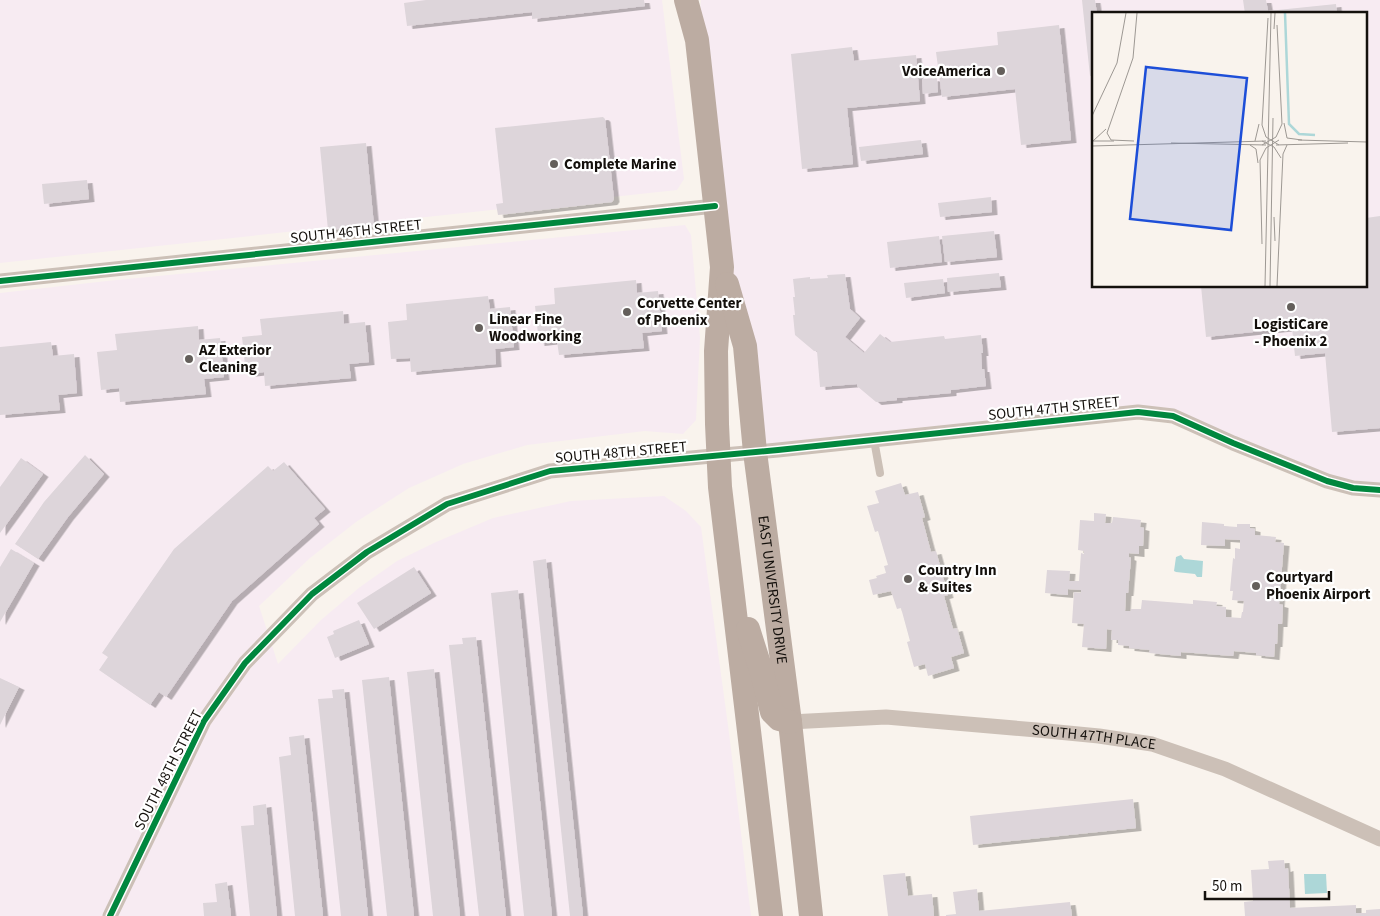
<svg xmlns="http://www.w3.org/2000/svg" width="1380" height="916" font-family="'Source Sans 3',sans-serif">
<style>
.industrial{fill:#f7ebf2;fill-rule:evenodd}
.water{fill:#add7d8}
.building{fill:#ddd5da;filter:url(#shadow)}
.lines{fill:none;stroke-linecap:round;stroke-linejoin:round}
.lane{stroke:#ccc0b7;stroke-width:8}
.street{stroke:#ccc0b7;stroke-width:15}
.primary{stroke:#bcaca2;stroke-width:24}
.cycleway-casing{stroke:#fff;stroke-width:9}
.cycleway{stroke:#00873e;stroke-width:6}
.poi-dot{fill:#645f5b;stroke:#fff;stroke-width:2}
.labels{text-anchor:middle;stroke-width:4.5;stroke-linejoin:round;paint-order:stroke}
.poi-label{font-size:15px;font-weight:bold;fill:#14100c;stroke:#fff;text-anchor:start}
.street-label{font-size:15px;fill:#14100c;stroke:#fff}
.inset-river{fill:none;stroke:#add7d8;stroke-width:2.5}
.inset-road{fill:none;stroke:#9d9893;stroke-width:1}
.view{fill:#1d4ed8;fill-opacity:0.15;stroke:#1d4ed8;stroke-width:2.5}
.inset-edge{fill:none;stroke:#14100c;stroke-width:2.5}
</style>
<defs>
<filter id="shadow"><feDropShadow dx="5.5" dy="3" stdDeviation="0" flood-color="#0004"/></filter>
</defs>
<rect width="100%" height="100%" fill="#f9f3ed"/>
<g class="industrial">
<path d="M0 0H662L684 179 677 190 0 263Z"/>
<path d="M701 0H1380V490L1353 488 1173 416 755 452 715 206 697 40ZM1094 14H1366V286H1094Z"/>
<path d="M685 225 691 235 700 338 696 420 683 434 645 431 527 445 463 464 409 488 356 522 310 558 259 606 278 664 321 620 360 587 397 561 436 542 493 518 571 501 664 496 686 511 701 527 729 733 751 916H0V293L107 281Z"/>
</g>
<g class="water">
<path d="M1181 555 1184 559 1203 561 1202 577H1197L1195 574 1176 572 1174 571 1176 557Z"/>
<path d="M1304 874H1326L1327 893 1305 894Z"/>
</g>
<g class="building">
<path d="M426 0H644L645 6 532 19V12L407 26 404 3Z"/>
<path d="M1082 0H1095L1097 14H1094V75L1090 76Z"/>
<path d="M1243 0H1266L1268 11 1336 4 1337 14H1245Z"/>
<path d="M1059 25 1071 140 1021 145 1015 89 942 97 936 52 998 45 997 32Z"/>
<path d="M852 47 854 61 916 55 920 101 847 108 853 164 802 169 791 54Z"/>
<path d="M937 78 938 92 923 94 922 79Z"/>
<path d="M603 117 605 119 614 199 612 202 498 215 496 204 503 203 495 128Z"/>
<path d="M921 140 923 154 861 161 859 147Z"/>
<path d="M366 143 374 226 328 230 320 147Z"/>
<path d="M87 180 89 199 44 204 42 184Z"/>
<path d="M991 197 992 212 940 217 938 203Z"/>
<path d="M1380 216V428L1332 432 1325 353 1295 356 1292 328 1206 337 1201 286H1366V218Z"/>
<path d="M994 231 997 257 945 262 942 236Z"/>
<path d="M939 236 942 262 890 268 887 242Z"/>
<path d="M999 273 1001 287 948 292 947 278Z"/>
<path d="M845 274 850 309 860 318 845 337 864 353 880 334 890 342 944 336 945 339 981 335 983 353H981L982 369H984L986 386 951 390V393L897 398V400L876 402 857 386V384L820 387 817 351H814L795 335 793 315H795L793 297H795L793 279 810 277V279L828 278 827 275Z"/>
<path d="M943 279 945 293 906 298 904 283Z"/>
<path d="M636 280 637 293 658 291 662 331 642 333 644 348 559 355 557 341 539 343 535 306 555 304 554 288Z"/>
<path d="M488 296 490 309 510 307 514 347 495 349 496 364 411 372 410 358 391 359 388 322 407 320 406 304Z"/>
<path d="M343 311 344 324 365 322 369 362 349 364 351 378 265 386 264 372 246 374 242 337 262 335 260 319Z"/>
<path d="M198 326 199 340 220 338 224 377 204 379 206 394 120 402 119 388 101 390 97 352 117 350 115 334Z"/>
<path d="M51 342 53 356 74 354 77 393 58 395 60 410 0 415V347Z"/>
<path d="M85 455 104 474 68 517 38 559 15 544 44 502Z"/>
<path d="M21 458 43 474 0 533V487Z"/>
<path d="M284 462 325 509 314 518 319 524 232 601 166 697 159 692 150 705 99 670 108 657 102 653 174 549 268 466 273 471Z"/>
<path d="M901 483 905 495 918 492 925 517 922 518 931 552 936 551 948 595 944 596 953 629 957 628 964 653 951 657 954 668 928 676 925 664 914 667 907 642 910 641 901 608 897 609 891 591 873 595 869 580 877 578 876 576 886 573 884 566 888 565 878 531 875 532 867 506 879 503 875 491Z"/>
<path d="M1094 513 1106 514 1105 523H1112L1113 517 1141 520 1140 527 1144 528 1143 546H1139V554L1129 553V557L1131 558 1128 593H1126L1125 611H1131V609H1141L1142 600 1193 604V600L1217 602 1216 606 1226 607V617L1241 618 1242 612H1243L1244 601 1232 600 1233 591H1230L1233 558 1235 559V548L1240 549V540L1225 539V546L1201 545 1202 522 1224 524V526L1237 527V524H1250V528L1255 529V535L1276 537 1275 542 1284 543 1279 604 1283 605 1282 624H1278L1277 644H1275L1274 657 1256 655V653L1234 651 1233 656 1181 652V656L1149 653 1150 650 1129 648V646L1118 645V640H1111L1112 630 1107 629 1106 649 1082 647 1084 624 1072 623 1074 592 1081 593V590L1068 589V595L1045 593 1047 570 1070 571 1069 581H1079L1081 553 1084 554V551L1078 550 1080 520 1094 521Z"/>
<path d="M11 549 34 563 0 622V567Z"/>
<path d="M546 559 583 916H570L533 561Z"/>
<path d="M414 567 431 593 374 629 357 603Z"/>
<path d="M518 590 552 916H524L491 593Z"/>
<path d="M359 620 369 644 335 658 327 637 334 634 333 631Z"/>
<path d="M476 637 506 916H479L449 645 463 644 462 638Z"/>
<path d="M434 669 460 916H433L407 672Z"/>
<path d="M389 677 414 916H387L362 680Z"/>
<path d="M0 678 19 687 0 725Z"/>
<path d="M344 689 368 916H341L318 699 333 698 332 690Z"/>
<path d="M304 735 323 916H295L279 757 291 755 289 737Z"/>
<path d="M1133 799 1136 828 973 845 970 816Z"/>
<path d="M266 804 277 916H250L241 826 254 825 253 806Z"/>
<path d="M1284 860 1285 869 1288 868 1290 908 1356 905V913H1366V910L1380 909V916H1245L1244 902 1253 901 1251 870 1269 869 1268 861Z"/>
<path d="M905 873 908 896 932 894 934 916H888L883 875Z"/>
<path d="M227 882 231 916H204L203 903 217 902 215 884Z"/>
<path d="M977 889 979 911 1070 902 1072 916H946V915L956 914 953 892Z"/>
</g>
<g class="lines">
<path class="lane" d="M874 440 880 473"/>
<g class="street">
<path d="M0 281 715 206"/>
<path id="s1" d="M790 722 886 717 1037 730 1099 736 1152 744 1225 769 1380 839"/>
<path d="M110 916 204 721 245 663 312 594 367 552 447 504 550 471 778 450 1138 412 1173 416 1233 443 1327 481 1353 488 1380 490"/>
</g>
<g class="primary">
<path d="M686 0 697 40 722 267 716 351 717 424 720 487 771 916"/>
<path id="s2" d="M727 284 745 346 755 452 790 722 811 916"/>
<path d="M748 629 762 673 772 712 779 719 790 722"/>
</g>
<g class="cycleway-casing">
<g id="cycleway">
<path d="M0 281 715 206"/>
<path d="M110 916 204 721 245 663 312 594 367 552 447 504 550 471 778 450 1138 412 1173 416 1233 443 1327 481 1353 488 1380 490"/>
</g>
</g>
<use href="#cycleway" class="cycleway"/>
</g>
<g class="poi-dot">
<circle cx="1001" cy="71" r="5"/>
<circle cx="554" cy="164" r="5"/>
<circle cx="1291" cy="307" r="5"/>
<circle cx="627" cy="312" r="5"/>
<circle cx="479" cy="328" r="5"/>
<circle cx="189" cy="359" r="5"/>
<circle cx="908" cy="579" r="5"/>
<circle cx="1256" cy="586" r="5"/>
</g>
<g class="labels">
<g class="poi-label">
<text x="991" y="76" text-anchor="end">VoiceAmerica</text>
<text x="564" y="169">Complete Marine</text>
<text x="637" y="308">Corvette Center<tspan x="637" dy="17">of Phoenix</tspan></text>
<text x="489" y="324">Linear Fine<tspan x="489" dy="17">Woodworking</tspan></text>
<text x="1291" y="329" text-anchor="middle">LogistiCare<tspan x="1291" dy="17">- Phoenix 2</tspan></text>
<text x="199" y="355">AZ Exterior<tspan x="199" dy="17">Cleaning</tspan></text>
<text x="918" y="575">Country Inn<tspan x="918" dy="17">&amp; Suites</tspan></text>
<text x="1266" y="582">Courtyard<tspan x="1266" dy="17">Phoenix Airport</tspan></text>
</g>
<g class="street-label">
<text transform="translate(356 231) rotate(-6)" y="5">SOUTH 46TH STREET</text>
<text transform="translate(1054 408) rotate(-6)" y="5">SOUTH 47TH STREET</text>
<text transform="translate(621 452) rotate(-5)" y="5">SOUTH 48TH STREET</text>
<text dy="5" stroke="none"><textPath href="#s2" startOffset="310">EAST UNIVERSITY DRIVE</textPath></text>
<text dy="5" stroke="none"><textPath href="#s1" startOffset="305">SOUTH 47TH PLACE</textPath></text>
<text transform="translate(168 770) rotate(-63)" y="5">SOUTH 48TH STREET</text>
</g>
</g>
<g transform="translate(1092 12)">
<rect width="275" height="275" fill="#f9f3ed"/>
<path class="inset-river" d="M193 1 197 112 207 122 223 123"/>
<path class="inset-road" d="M176 6 170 113 174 125 187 133M182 17 183 1M0 104 25 51 34 1M192 111 195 126 210 128M206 128 275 130M0 129H22M1 129 14 117M42 129 19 128 15 121 41 46 45 1M163 129 167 112M170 129 182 135 189 146M79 131 174 133M158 133 164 137 166 151M170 133 184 125 190 112 185 13M184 133 256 131M0 134 174 129M182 205 183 229M170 232 168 148 174 136 187 128M173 274 179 1M178 274 181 106M185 274 191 142 195 133"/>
<path class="view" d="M54 55 155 66 139 218 38 207Z"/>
<rect width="275" height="275" class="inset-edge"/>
</g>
<path d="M1205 891v8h124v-8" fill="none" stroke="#14100c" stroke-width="2.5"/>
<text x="1212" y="891" font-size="15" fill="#14100c" stroke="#ffffff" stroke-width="4" paint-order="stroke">50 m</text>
</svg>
